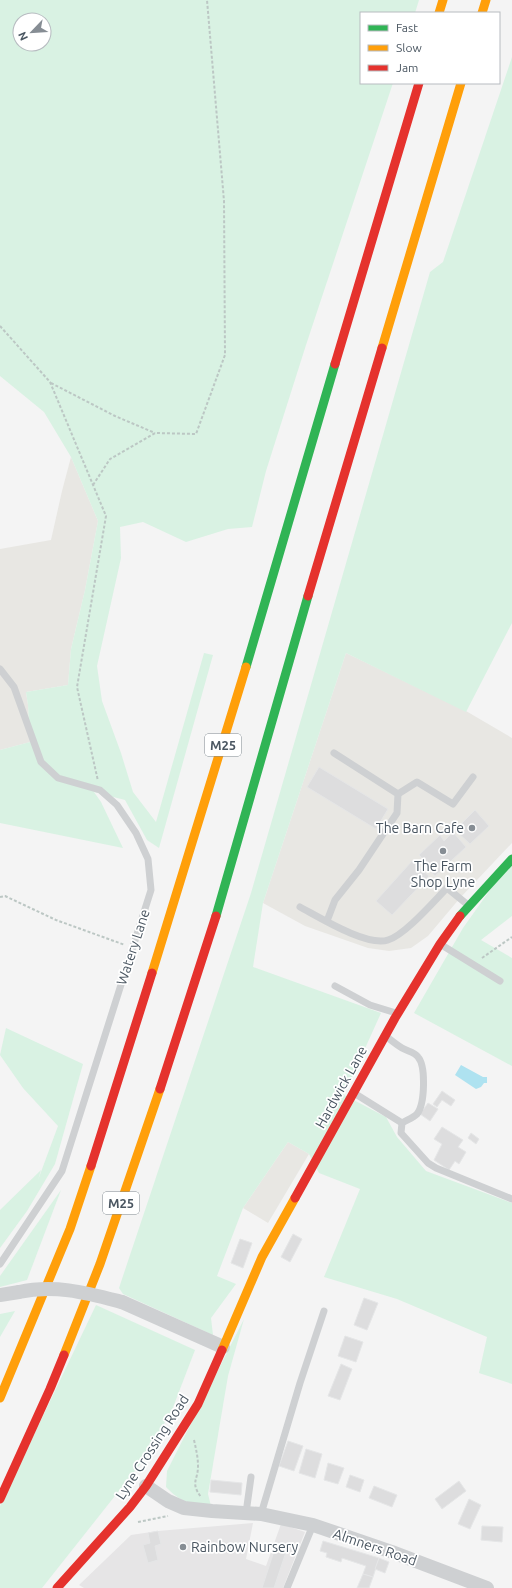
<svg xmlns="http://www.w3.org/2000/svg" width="512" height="1588" font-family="Ubuntu,sans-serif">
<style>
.commercial{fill:#e8e7e3}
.education{fill:#e6e5e6}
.green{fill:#d9f2e3;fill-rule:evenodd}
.water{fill:#aee2f0}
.building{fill:#ddddde;stroke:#e5e6e7}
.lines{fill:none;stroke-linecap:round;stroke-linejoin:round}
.path{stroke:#bcc7c4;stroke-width:2;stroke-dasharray:3 2;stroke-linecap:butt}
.lane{stroke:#ced0d2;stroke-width:7}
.street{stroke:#ced0d2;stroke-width:14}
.fast{stroke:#30b455;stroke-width:9}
.slow{stroke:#ff9f0a;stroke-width:9}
.jam{stroke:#e5322d;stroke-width:9}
.street-bridge{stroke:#ced0d2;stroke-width:14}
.poi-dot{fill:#868d94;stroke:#fff;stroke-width:1.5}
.labels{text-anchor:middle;stroke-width:3.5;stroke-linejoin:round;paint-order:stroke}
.shield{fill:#fff;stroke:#808990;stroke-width:1}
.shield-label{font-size:13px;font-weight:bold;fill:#4a5661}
.poi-label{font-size:14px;fill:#4a5661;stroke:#fff;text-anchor:end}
.street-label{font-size:14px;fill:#4a5661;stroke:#fff}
</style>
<rect width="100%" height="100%" fill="#f4f4f4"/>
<g class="commercial">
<path d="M71 457 98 521 85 590 71 649 68 685 26 692 28 705 30 742 0 750V549L51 540 62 491Z"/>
<path d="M346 653 466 711 512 738V843L460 898 428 936 411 948 389 951 368 948 305 926 263 903Z"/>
<path d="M288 1142 309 1154 268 1223 243 1208Z"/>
</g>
<path class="education" d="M253 1523 246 1559 266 1566 281 1524 305 1532 283 1588H84L79 1585 131 1535 158 1531Z"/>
<g class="green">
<path d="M0 0H419L415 13H361V83H393L306 345 266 471 252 527 228 529 186 542 143 522 120 527 121 558 97 666 102 701 121 753 133 792 156 822 204 653 213 655 159 848 147 840 125 800 94 792 101 802 123 848 0 823V750L30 742 28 705 26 692 68 685 71 649 85 590 98 521 71 457 44 412 0 376ZM20 20H44V44H20Z"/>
<path d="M512 57V623L466 712 346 653 263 903 253 967 381 1013 344 1095 386 1117 397 1137 426 1171 512 1203V1384L479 1373 487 1337 397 1299 324 1277 360 1189 319 1173 309 1154 288 1142 243 1208 217 1276 236 1284 211 1318 213 1335 123 1294 119 1288 251 893 430 272 443 262Z"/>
<path d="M512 859V916L481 940 512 958V1066L414 1013 463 928Z"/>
<path d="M6 1028 83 1064 55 1164 27 1211 0 1248V1210L41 1170 38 1180 58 1126 23 1088 0 1055Z"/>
<path d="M61 1190 27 1280 0 1287V1276Z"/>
<path d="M96 1305 195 1350 172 1410 141 1463 42 1588H0V1506Z"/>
<path d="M15 1311 0 1337V1314Z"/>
<path d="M244 1319 228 1376 208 1494 211 1506C190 1503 181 1503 166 1487L167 1471Z"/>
</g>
<path class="water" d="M461 1065 483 1077H487V1083H484L481 1087 476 1089 455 1075Z"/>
<g class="building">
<path d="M319 767 388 809 376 829 307 787Z"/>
<path d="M475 810 489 826 470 844 455 830Z"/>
<path d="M453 832 466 847 435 876 422 861 423 859 419 855 440 835 444 841Z"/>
<path d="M412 861 429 876 392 915 376 901Z"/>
<path d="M442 1091 455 1100 451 1106 442 1100 437 1107 433 1104Z"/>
<path d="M428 1103 438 1109 430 1121 420 1114Z"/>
<path d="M442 1127 463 1140 458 1147 466 1152 459 1164 455 1161 449 1170 434 1160 442 1144 434 1139Z"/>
<path d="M471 1133 479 1139 476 1144 468 1138Z"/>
<path d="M293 1234 302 1239 290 1262 281 1257Z"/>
<path d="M240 1239 252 1243 243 1268 231 1263Z"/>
<path d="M364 1298 378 1303 367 1330 354 1325Z"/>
<path d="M345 1336 363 1342 356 1362 338 1356Z"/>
<path d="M341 1364 352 1369 340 1400 328 1396Z"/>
<path d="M288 1441 303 1446 294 1471 279 1466Z"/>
<path d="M306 1449 322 1454 315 1478 299 1473Z"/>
<path d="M328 1463 344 1468 338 1484 324 1480Z"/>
<path d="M350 1475 364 1480 360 1492 346 1487Z"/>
<path d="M211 1480 242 1483 241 1495 210 1492Z"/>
<path d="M459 1481 466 1491 442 1509 435 1499Z"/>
<path d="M374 1486 397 1495 392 1507 369 1498Z"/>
<path d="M469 1499 481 1505 470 1529 458 1524Z"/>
<path d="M482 1526 503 1527 502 1542 481 1540Z"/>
<path d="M158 1531 161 1544 155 1546 158 1560 148 1563 143 1545 150 1543 148 1533Z"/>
<path d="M323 1541 379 1558 373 1577 363 1574 366 1566 342 1558 341 1562 326 1557 327 1553 320 1551Z"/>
<path d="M276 1545 287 1549 274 1588H262Z"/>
<path d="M379 1558 389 1562 385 1573 375 1569Z"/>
<path d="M363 1574 373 1577 369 1588H357Z"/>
</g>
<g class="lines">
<g class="path">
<path d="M0 326 50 382 106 516 77 687 98 781"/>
<path d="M51 383 115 416 155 433"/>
<path d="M93 485 110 459 155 433 196 434 225 355 224 201 207 0"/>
<path d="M0 897 5 896 56 920 125 945"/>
<path d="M482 958 512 937"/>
<path d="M194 1440C196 1449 198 1457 198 1466 198 1481 190 1482 201 1497"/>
<path d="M138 1522 168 1516"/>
</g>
<g class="lane">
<path d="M0 669 14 687 41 762 58 778 100 790 117 805 136 833 148 859 151 890 62 1171 0 1264"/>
<path d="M398 794 417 782 453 804 473 777"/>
<path d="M300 907C319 917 367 947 388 940 405 935 434 901 447 888L468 905"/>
<path d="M327 921 335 900 359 870 397 813 398 794 334 753"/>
<path d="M440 944 500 981"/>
<path d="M335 986 370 1005 396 1013"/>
<path d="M387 1037C392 1041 397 1045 402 1048 407 1051 415 1052 418 1057 426 1066 425 1104 417 1114 413 1118 407 1120 402 1123L401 1133 428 1163 436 1168 512 1199"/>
<path d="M354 1093 402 1123"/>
<path d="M246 1513 251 1477"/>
<path d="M261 1514 300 1383 324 1311"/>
<path d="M287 1588 313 1525"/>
</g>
<g class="street">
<path d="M0 1295 19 1292"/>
<path d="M122 1302 223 1347"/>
<path d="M146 1486 168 1501 184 1508 212 1511 261 1514 313 1525 392 1552 487 1588"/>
</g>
<g class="fast">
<path d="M246 667 335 364"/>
<path d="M216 916 308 596"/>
<path d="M460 916 512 859"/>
</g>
<g class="slow">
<path d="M439 13 443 0"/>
<path d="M482 13 486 0"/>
<path d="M382 348 461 83"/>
<path d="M152 973 246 667"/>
<path d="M222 1350 262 1257 295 1198"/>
<path d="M64 1355 100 1264 160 1089"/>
<path d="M0 1398 70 1229 91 1166"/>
</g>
<g class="jam">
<path d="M335 364 419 83"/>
<path d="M308 596 382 348"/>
<path d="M160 1089 216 916"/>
<path d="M91 1166 152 973"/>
<path d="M295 1198 395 1018 440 944 460 916"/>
<path d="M0 1499 50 1389 64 1355"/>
<path d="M57 1588 130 1507 146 1486 198 1404 222 1350"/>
</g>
<path class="street-bridge" d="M19 1292C55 1284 87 1293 122 1302"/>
</g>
<g class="poi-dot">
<circle cx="472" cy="828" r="4"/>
<circle cx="443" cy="851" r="4"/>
<circle cx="183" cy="1547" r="4"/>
</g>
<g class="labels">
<g class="shield">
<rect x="205" y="734" width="36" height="22" rx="3"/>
<rect x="103" y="1192" width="36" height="22" rx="3"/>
</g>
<g class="shield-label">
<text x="223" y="750">M25</text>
<text x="121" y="1208">M25</text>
</g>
<g class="poi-label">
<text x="464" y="833">The Barn Cafe</text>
<text x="443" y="871" text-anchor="middle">The Farm<tspan x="443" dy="16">Shop Lyne</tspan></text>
<text x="191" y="1552" text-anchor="start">Rainbow Nursery</text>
</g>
<g class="street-label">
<text transform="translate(133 947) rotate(-72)" y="5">Watery Lane</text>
<text transform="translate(341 1087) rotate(-61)" y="5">Hardwick Lane</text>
<text transform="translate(152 1447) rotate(-57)" y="5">Lyne Crossing Road</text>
<text transform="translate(375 1547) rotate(19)" y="5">Almners Road</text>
</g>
</g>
<rect x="360" y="12" width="140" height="72" fill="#ffffff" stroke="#b7bbc0"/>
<rect x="368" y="25" width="20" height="6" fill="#30b455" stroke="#b7bbc0"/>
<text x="396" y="32" font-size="12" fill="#4a5661">Fast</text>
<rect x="368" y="45" width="20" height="6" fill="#ff9f0a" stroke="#b7bbc0"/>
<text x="396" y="52" font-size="12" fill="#4a5661">Slow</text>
<rect x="368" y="65" width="20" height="6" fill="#e5322d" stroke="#b7bbc0"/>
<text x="396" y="72" font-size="12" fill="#4a5661">Jam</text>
<g transform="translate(32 32) rotate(245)"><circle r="19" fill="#ffffff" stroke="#b7bbc0"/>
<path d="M0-3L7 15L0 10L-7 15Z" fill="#868d94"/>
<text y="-6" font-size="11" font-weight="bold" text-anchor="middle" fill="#4a5661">N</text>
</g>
</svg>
